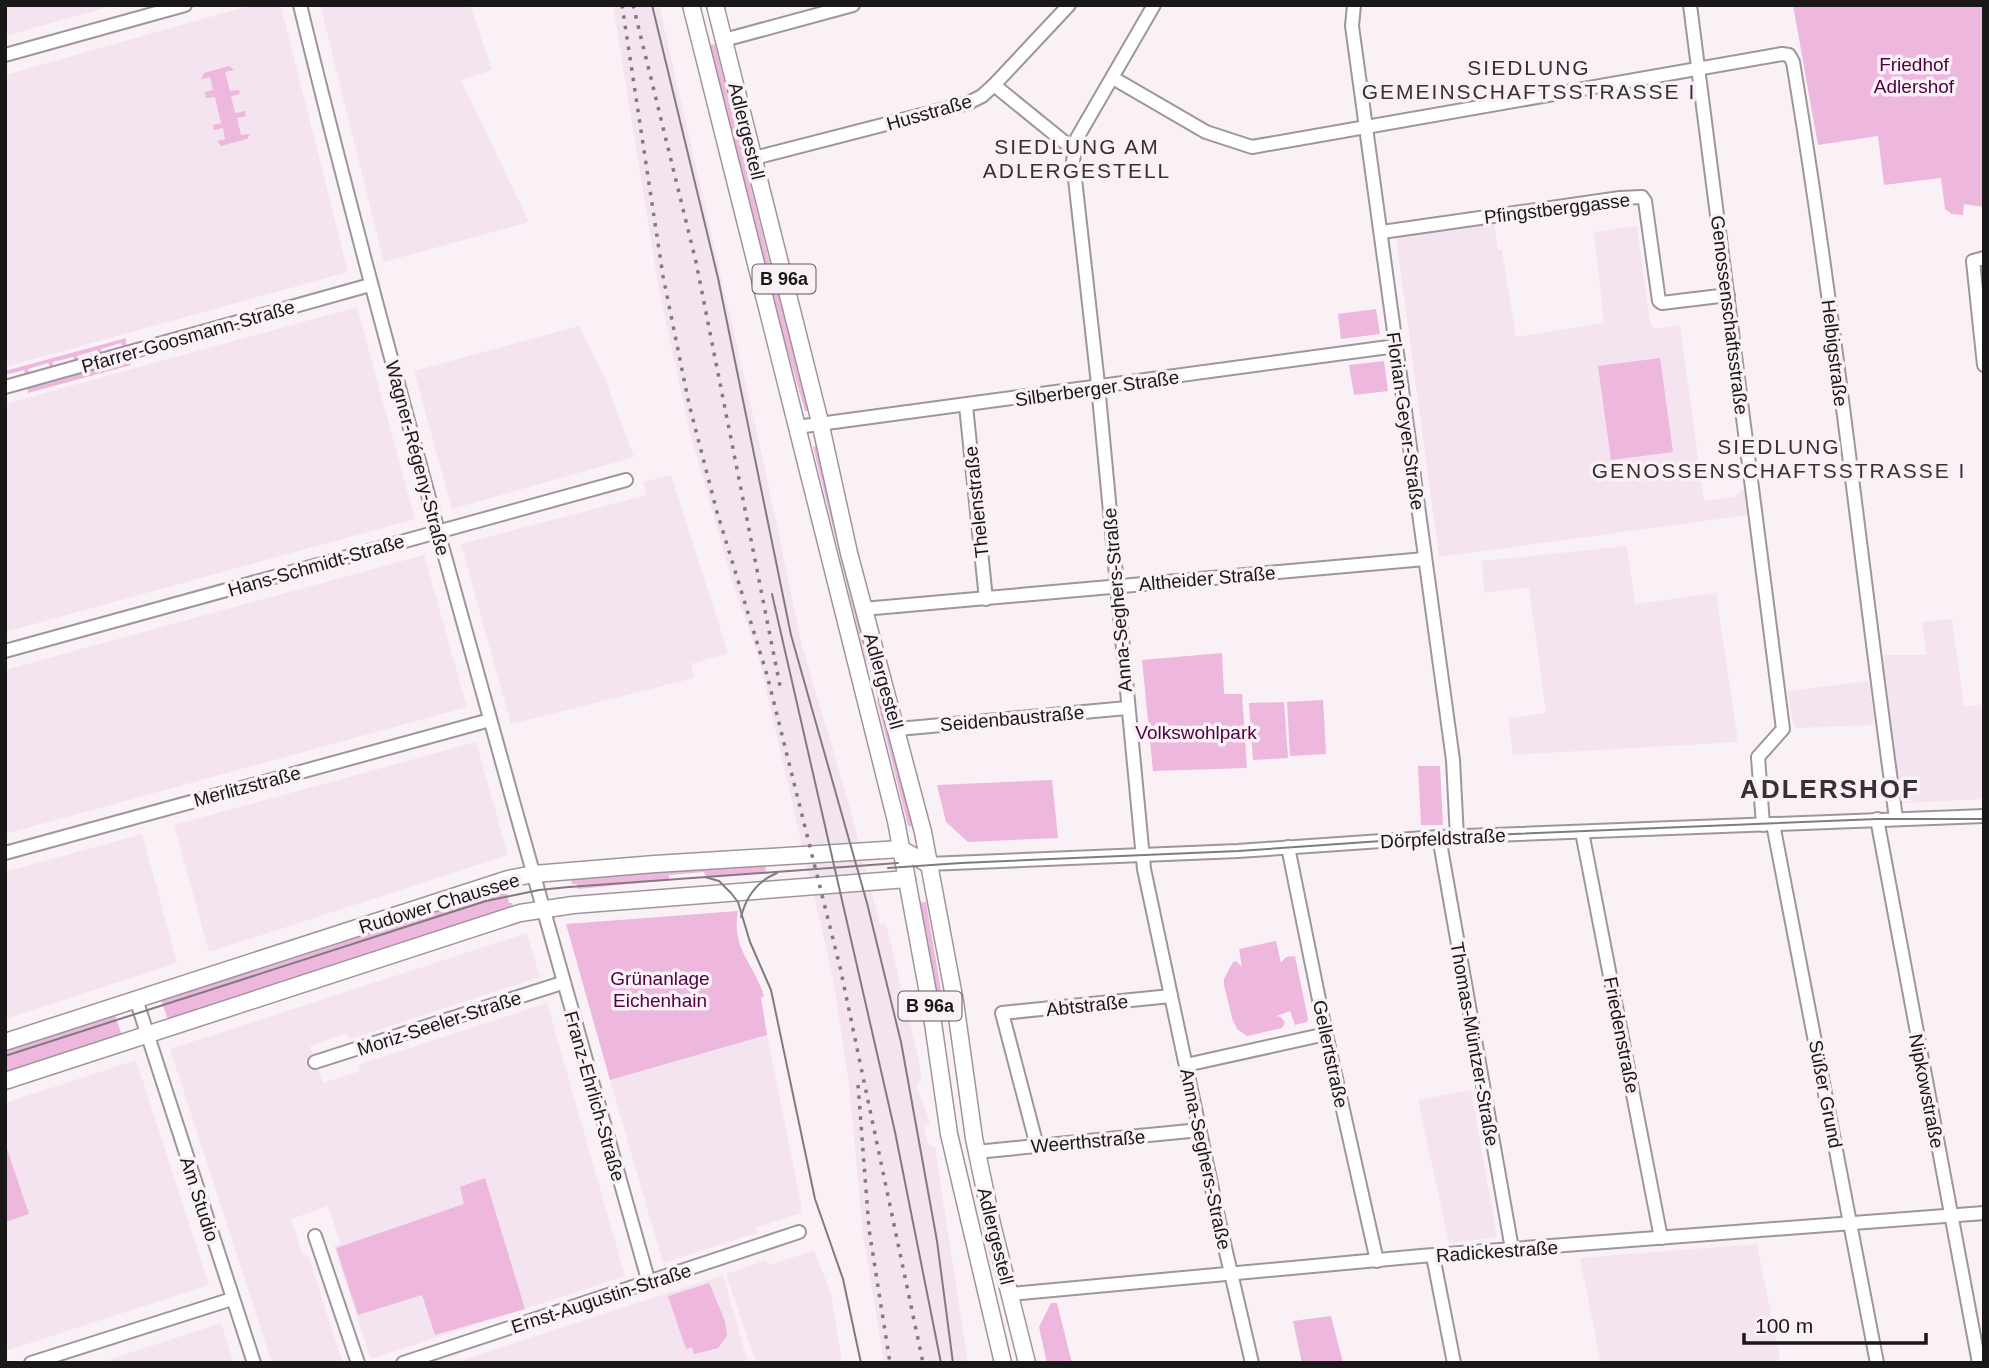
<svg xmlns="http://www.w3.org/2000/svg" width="1989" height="1368" font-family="Arial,sans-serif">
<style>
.built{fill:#f4e4ef}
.green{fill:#edb7de}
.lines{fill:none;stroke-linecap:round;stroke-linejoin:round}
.minor-casing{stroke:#9f969c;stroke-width:16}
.major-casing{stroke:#9f969c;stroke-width:19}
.minor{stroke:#fff;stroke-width:12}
.major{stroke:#fff;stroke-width:16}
.tram{stroke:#817b7f;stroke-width:2}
.rail{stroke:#817b7f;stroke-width:3.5;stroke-dasharray:3.5 7;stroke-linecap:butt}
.labels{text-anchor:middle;stroke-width:7;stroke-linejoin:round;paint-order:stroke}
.shield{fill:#faf1f7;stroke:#5d585c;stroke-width:2}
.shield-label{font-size:18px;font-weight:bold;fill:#1a1719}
.park-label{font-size:19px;fill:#4d0340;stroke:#faf1f7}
.street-label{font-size:19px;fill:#1a1719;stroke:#faf1f7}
.neighbourhood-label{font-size:21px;letter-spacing:2px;fill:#373035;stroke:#faf1f7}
.district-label{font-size:26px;font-weight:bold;letter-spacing:2px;fill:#373035;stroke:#faf1f7}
</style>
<rect width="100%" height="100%" fill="#faf1f7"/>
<g class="built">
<path d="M5 5H116L5 36Z"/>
<path d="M252 5 281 7 348 272 5 367V75Z"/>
<path d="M320 5H470L492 70 461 80 529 222 384 262Z"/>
<path d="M613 5H659L763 460 802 646 849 804 880 925 886 924 919 1061 922 1081 916 1084 930 1123 924 1127 928 1144 935 1148 968 1363H884L863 1233 849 1084 833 978 758 655 735 591 689 429 658 284Z"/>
<path d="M1494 223 1498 250H1502L1516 337 1604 323 1594 232 1637 226 1649 316 1653 329 1680 325 1704 501 1734 497 1744 489 1748 515 1439 557 1396 237Z"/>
<path d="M357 307 415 519 5 632V404Z"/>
<path d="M579 326 605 379 634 457 452 509 414 371Z"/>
<path d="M671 475 728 653 691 664 694 678 511 724 461 544 647 495 643 482Z"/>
<path d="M1627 546 1635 604 1716 593 1738 742 1513 755 1508 719 1546 713 1529 587 1484 593 1482 561Z"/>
<path d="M424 555 467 707 5 834V670Z"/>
<path d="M1952 619 1964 707 1984 704V799L1901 803 1883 655H1926L1922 622Z"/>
<path d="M1869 681 1874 720 1870 725 1798 728 1793 724 1788 691Z"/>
<path d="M476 742 508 855 209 952 174 825Z"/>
<path d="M142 834 177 963 5 1019V872Z"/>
<path d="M527 933 540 977 350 1039 347 1033 310 1046 323 1083 360 1071 358 1065 547 1003 625 1276 371 1359 334 1246 340 1243 328 1206 291 1219 303 1256 308 1255 343 1363H272L170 1049Z"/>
<path d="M767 1035 801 1203V1213L756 1227 757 1233 663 1263 610 1080Z"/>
<path d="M136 1060 209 1285 5 1351V1103Z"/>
<path d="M1471 1090 1497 1237 1449 1243 1418 1100Z"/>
<path d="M1757 1244 1781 1363H1601L1580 1258Z"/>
<path d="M814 1251 831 1293 842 1363H756L726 1274 766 1260 768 1265Z"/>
<path d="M723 1275 748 1363H453Z"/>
<path d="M221 1323 234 1363H99Z"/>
</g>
<g class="green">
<path d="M1793 5H1984V207L1964 204 1963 215 1952 214 1945 209 1941 178 1884 185 1878 136 1818 145Z"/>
<path d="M715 44 773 276 766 278 707 46Z"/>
<path d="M229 66 234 70 225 72 230 91 239 90 240 94 231 96 235 113 245 111 246 116 237 118 241 135 250 134 247 139 221 146 217 141 225 139 223 128 214 130 213 125 221 123 215 97 206 98 205 92 213 90 210 77 201 79 204 73Z"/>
<path d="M775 280 808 411H805L767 281Z"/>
<path d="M1376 309 1380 334 1341 339 1338 314Z"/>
<path d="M126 338V345L123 347 121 343 101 349 102 352 98 353 97 350 77 356 78 359 74 360 73 357 53 362V366L50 367 48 363 28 369 29 373H25L24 370 5 375V371Z"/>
<path d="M129 357 131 365 28 393 27 385 31 384 33 387 53 382V378L56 377 57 381 77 375V371H80L82 374 102 368V365L105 364 106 367 126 362V358Z"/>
<path d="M1660 358 1673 452 1611 460 1598 366Z"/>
<path d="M1384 361 1388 391 1354 395 1349 365Z"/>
<path d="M817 446 871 660 866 661 813 447Z"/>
<path d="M1222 653 1224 694H1242L1247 768 1153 771 1142 660Z"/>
<path d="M881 700 913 827 908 826 877 701Z"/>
<path d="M1323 700 1326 754 1290 756 1287 702Z"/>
<path d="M1284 702 1288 758 1253 760 1249 703Z"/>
<path d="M1418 766H1440L1443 825H1421Z"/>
<path d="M1052 780 1058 838 968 842 946 822 937 785Z"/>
<path d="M765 863 766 873 706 877 704 872 669 875V880L578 889 577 884H572L571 879Z"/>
<path d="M505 886 509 903H512L514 909 172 1020 167 1017 160 997Z"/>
<path d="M926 902 941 990 935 992 918 903Z"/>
<path d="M738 911C731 950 754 963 764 996L761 998 767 1035 610 1080 566 924Z"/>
<path d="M1276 941 1281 963 1286 957 1295 956 1308 1019 1307 1022 1295 1025 1290 1011 1276 1016 1281 1017 1285 1023 1282 1028 1247 1036 1237 1029 1232 1018 1224 985V979L1233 962 1236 961 1242 967 1239 949Z"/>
<path d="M114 1012 122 1036 5 1074V1048Z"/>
<path d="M5 1143 29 1214 5 1222Z"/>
<path d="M485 1178 525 1309 435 1335 422 1295 358 1315 336 1248 464 1204 460 1187Z"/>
<path d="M709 1283 725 1321 727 1336 718 1348 694 1354 692 1347 686 1349 668 1296Z"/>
<path d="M1051 1303H1057L1072 1363H1047L1039 1327Z"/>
<path d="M1331 1316 1343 1363H1302L1293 1321Z"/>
</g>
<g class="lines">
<g class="minor-casing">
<g id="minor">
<path d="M300 5C344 186 393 366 442 546 510 792 579 1037 649 1283"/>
<path d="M1154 5 1077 138 1073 161 1097 375 1144 869 1220 1226 1252 1363"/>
<path d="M1354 5 1352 26 1453 760 1457 837"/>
<path d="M1690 5 1783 729 1758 757 1763 825"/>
<path d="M724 40 853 5"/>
<path d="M5 55 185 5"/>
<path d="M1113 78 1206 132 1252 147 1782 54 1789 55 1793 62C1835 313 1861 566 1896 818"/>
<path d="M994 85 1074 150"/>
<path d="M754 158 968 103 982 96 994 85 1069 5"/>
<path d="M1382 232 1620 198 1642 197 1645 201 1659 301 1662 303 1728 295"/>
<path d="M1984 258 1973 261 1984 365"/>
<path d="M5 387 370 285"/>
<path d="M966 406 986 599"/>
<path d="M797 427 1396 346"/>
<path d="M863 609 1425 559"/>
<path d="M5 651 626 480"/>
<path d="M898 729 1127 708"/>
<path d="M1877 819 1979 1363"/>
<path d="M1773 824 1877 1363"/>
<path d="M1582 832 1661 1238"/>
<path d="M1439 837 1512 1249"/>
<path d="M1288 847 1326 1034 1377 1261"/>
<path d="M5 853 490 720"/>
<path d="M928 864 1238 851 1439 837 1984 816"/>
<path d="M136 999 254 1363"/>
<path d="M315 1062 562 983"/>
<path d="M1186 1065 1326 1034"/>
<path d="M1037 1146 1002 1013 1171 996"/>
<path d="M976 1152 1200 1130"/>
<path d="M315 1236 358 1363"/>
<path d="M1433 1256 1454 1363"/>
<path d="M1010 1294 1421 1256 1984 1213"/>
<path d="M31 1363 232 1299"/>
<path d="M403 1363 799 1232"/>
</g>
</g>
<g class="major-casing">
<g id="major">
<path d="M691 5 896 821 931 1009 949 1134 1003 1363"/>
<path d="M715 5 820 422 849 553 923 832 955 1002 974 1138 992 1224 1027 1363"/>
<path d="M5 1042 508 879 534 874 655 864 901 849 928 864"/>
<path d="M5 1081 520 913 573 905 907 879"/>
</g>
</g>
<use href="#minor" class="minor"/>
<use href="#major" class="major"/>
<g class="tram">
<path d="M652 5 718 278 791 635 867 903 901 1042 937 1241 953 1363"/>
<path d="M772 594 895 1132 941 1363"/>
<path d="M888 868 961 863 1238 851 1439 837 1877 819H1984"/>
<path d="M705 877 719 881 731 893 738 902 750 942 771 990 815 1199 843 1279 861 1363"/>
<path d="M741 917C746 897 757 881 777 873"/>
<path d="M5 1056 486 901 539 890 569 887 898 863"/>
</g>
<g class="rail">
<path d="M622 5 663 276 689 404 717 512 767 675 840 967 923 1363"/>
<path d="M633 5 696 262 780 686"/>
<path d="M858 1085 869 1229 890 1363"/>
</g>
</g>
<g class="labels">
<g class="shield">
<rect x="752.5" y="264.5" width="63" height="29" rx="5"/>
<rect x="898.5" y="991.5" width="63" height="29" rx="5"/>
</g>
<g class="shield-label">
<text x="784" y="285">B 96a</text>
<text x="930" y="1012">B 96a</text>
</g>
<g class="park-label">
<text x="1914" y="71">Friedhof<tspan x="1914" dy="22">Adlershof</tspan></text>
<text x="1196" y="739">Volkswohlpark</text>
<text x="660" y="985">Grünanlage<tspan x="660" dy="22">Eichenhain</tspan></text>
</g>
<g class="street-label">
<text transform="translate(929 112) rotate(-16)" y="7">Husstraße</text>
<text transform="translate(747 131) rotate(76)" y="7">Adlergestell</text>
<text transform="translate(1557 208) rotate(-7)" y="7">Pfingstberggasse</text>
<text transform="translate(1730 315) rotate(83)" y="7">Genossenschaftsstraße</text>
<text transform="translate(188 336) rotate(-16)" y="7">Pfarrer-Goosmann-Straße</text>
<text transform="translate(1835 353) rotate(83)" y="7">Helbigstraße</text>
<text transform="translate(1097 388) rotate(-8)" y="7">Silberberger Straße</text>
<text transform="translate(1406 421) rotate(82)" y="7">Florian-Geyer-Straße</text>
<text transform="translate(418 458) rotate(75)" y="7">Wagner-Régeny-Straße</text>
<text transform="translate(976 502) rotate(-96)" y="7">Thelenstraße</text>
<text transform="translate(316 565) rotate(-16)" y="7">Hans-Schmidt-Straße</text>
<text transform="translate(1207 578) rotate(-5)" y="7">Altheider Straße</text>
<text transform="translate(1117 600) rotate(-95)" y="7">Anna-Seghers-Straße</text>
<text transform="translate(884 681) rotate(74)" y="7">Adlergestell</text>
<text transform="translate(1012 718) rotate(-5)" y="7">Seidenbaustraße</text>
<text transform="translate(247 786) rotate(-15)" y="7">Merlitzstraße</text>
<text transform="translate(1443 838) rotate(-3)" y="7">Dörpfeldstraße</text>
<text transform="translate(439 903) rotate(-17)" y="7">Rudower Chaussee</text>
<text transform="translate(1087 1005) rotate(-6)" y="7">Abtstraße</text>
<text transform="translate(439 1023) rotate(-18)" y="7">Moriz-Seeler-Straße</text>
<text transform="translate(1622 1035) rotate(79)" y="7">Friedenstraße</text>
<text transform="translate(1475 1044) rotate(80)" y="7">Thomas-Müntzer-Straße</text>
<text transform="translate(1331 1054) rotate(78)" y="7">Gellertstraße</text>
<text transform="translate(1927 1091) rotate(79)" y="7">Nipkowstraße</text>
<text transform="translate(1826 1094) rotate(79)" y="7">Süßer Grund</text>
<text transform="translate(595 1096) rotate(74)" y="7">Franz-Ehrlich-Straße</text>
<text transform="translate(1088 1141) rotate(-5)" y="7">Weerthstraße</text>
<text transform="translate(1206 1159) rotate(78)" y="7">Anna-Seghers-Straße</text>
<text transform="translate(200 1199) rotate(72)" y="7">Am Studio</text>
<text transform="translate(996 1236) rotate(76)" y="7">Adlergestell</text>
<text transform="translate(1497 1251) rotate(-4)" y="7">Radickestraße</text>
<text transform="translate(601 1298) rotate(-18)" y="7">Ernst-Augustin-Straße</text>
</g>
<g class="neighbourhood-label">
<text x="1529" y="75">SIEDLUNG<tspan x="1529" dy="24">GEMEINSCHAFTSSTRASSE I</tspan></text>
<text x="1077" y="154">SIEDLUNG AM<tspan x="1077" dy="24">ADLERGESTELL</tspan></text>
<text x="1779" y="454">SIEDLUNG<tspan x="1779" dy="24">GENOSSENSCHAFTSSTRASSE I</tspan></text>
</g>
<g class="district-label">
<text x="1830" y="798">ADLERSHOF</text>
</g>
</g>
<rect width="1989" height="1368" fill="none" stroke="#1a1719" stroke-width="14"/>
<path d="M1744 1333v10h182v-10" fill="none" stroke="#1a1719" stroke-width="3.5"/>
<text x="1755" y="1333" font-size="21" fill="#1a1719" stroke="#faf1f7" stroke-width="5" paint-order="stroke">100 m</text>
</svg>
